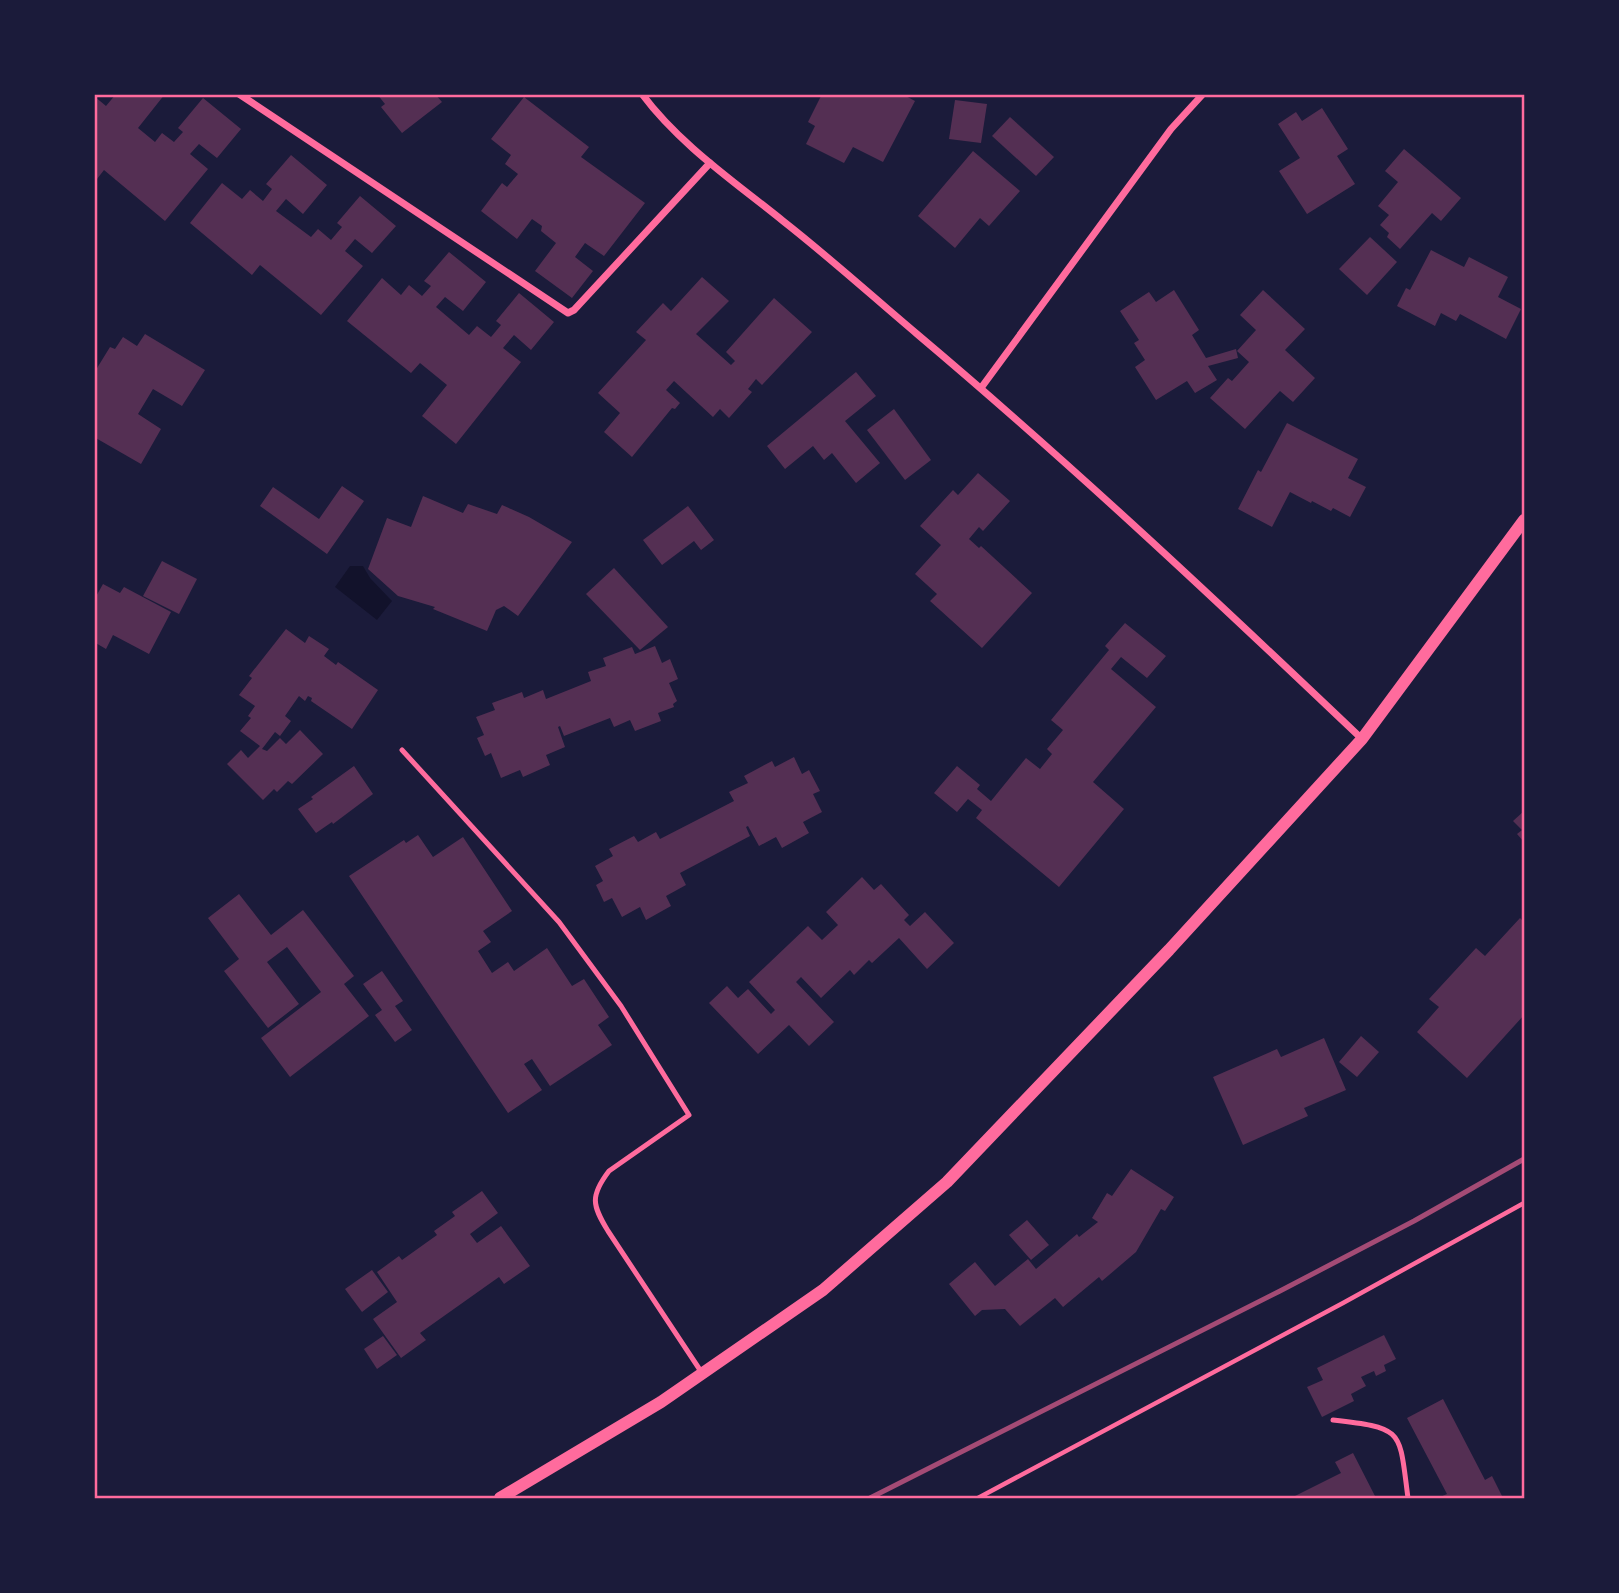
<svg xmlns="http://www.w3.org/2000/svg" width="1619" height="1593" font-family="Ubuntu,sans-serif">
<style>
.water{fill:#12122b}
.building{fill:#542f53}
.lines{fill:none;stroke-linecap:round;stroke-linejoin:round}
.path{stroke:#ff6b9d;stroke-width:4.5}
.service{stroke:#ff6b9d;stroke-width:5}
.minor{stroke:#ff6b9d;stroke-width:7}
.tertiary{stroke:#ff6b9d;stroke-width:12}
.rail{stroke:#a44b75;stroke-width:5}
.neatline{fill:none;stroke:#ff6b9d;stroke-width:2.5}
</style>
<rect width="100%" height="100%" fill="#1b1b3a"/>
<path class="water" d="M350 566H363L370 578 392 601 377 620 335 587Z"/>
<g class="building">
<path d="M116 94H165L138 128 155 142 162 133 174 142 183 132 178 128 203 98 241 129 217 158 199 144 190 154 208 169 165 221 104 170 97 179 94 178V96L106 106Z"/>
<path d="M377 94H435L442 102 402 133 381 107 385 104Z"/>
<path d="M822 94H902L915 101 883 162 853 147 844 163 806 144 815 126 808 122Z"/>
<path d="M524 97 589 147 581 157 645 203 604 256 585 243 575 257 593 271 572 298 535 271 556 243 541 231 542 226 532 219 517 239 481 211 502 183 507 187 518 174 505 164 511 155 491 139Z"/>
<path d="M955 100 987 104 981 143 949 139Z"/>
<path d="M1322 108 1348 149 1337 156 1355 184 1307 214 1279 171 1300 158 1278 124 1296 112 1302 121Z"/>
<path d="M1010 117 1054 157 1036 176 992 136Z"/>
<path d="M1404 149 1461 198 1441 221 1432 213 1400 249 1387 237 1389 233 1380 225 1389 215 1378 206 1398 182 1385 171Z"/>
<path d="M973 151 1020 191 989 226 980 218 955 248 918 216Z"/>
<path d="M291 155 327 185 303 214 286 199 276 211 311 237 318 229 331 240 342 227 337 223 360 196 396 226 372 253 355 239 345 251 363 266 321 315 260 265 252 275 190 223 222 183 242 199 250 190 263 201 272 189 266 184Z"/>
<path d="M1370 237 1397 262 1367 295 1339 269Z"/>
<path d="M1431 250 1464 267 1469 257 1508 277 1498 297 1521 309 1506 339 1460 314 1456 321 1441 313 1435 326 1397 306 1406 288 1410 290Z"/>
<path d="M449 252 486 282 463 311 445 297 436 307 469 335 477 326 491 337 501 325 496 321 519 293 554 322 531 350 514 335 503 348 521 362 456 444 422 416 447 385 420 363 411 373 347 321 382 278 401 295 409 285 422 296 431 286 424 281Z"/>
<path d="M702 277 729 301 696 334 731 365 735 361 726 352 774 298 812 332 762 385 756 379 748 389 752 392 729 418 720 409 713 417 674 381 666 390 680 403 675 409 672 408 632 457 604 432 620 413 598 393 646 340 636 332 663 303 671 311Z"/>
<path d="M1174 290 1199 330 1192 335 1206 358 1236 349 1238 358 1208 366 1217 380 1195 393 1187 381 1156 400 1135 367 1145 360 1134 343 1139 340 1120 311 1149 292 1156 302Z"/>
<path d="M1263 290 1305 329 1285 350 1315 378 1293 402 1280 391 1245 429 1210 398 1228 378 1232 381 1249 362 1237 351 1256 330 1240 315Z"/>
<path d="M145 334 205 370 182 406 153 389 138 414 161 429 141 464 94 437V373L110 347 115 349 123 337 137 346Z"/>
<path d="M856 372 876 396 845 421 880 463 856 483 832 453 824 460 813 446 785 469 767 446Z"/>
<path d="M894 409 931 460 905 480 867 430Z"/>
<path d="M1287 423 1358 459 1348 478 1366 487 1350 517 1333 508 1331 511 1312 501 1311 503 1290 492 1272 527 1238 509 1258 470 1261 472Z"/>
<path d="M978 473 1010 501 983 531 979 527 969 539 979 548 981 546 1032 593 982 648 930 601 937 594 915 574 941 545 920 526 953 490 958 495Z"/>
<path d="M342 486 364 501 327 554 260 506 273 487 319 519Z"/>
<path d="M423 496 463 513 468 504 497 514 502 505 529 517 572 542 518 616 504 606 496 610 487 631 433 609 435 607 398 596 368 569 387 518 411 527Z"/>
<path d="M688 506 714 540 701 550 694 541 662 565 643 540Z"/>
<path d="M162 561 197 579 179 614 143 596Z"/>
<path d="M614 568 668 627 640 650 586 594Z"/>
<path d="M103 584 120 593 124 587 171 612 149 654 113 635 106 649 94 642V600Z"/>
<path d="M1125 623 1166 656 1147 678 1121 657 1111 669 1156 707 1093 782 1124 809 1059 887 976 818 982 810 968 799 957 812 934 793 957 766 980 785 977 789 991 801 1026 758 1040 769 1052 754 1047 749 1063 730 1051 720 1109 650 1105 646Z"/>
<path d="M286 629 305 643 309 636 329 649 324 656 336 665 338 662 378 690 352 729 311 701 312 698 308 696 305 701 299 696 285 716 291 721 280 736 275 732 262 749 267 751 280 738 286 744 300 730 323 754 292 784 288 781 277 792 274 789 263 800 227 764 241 750 248 758 260 746 240 731 251 718 248 716 255 706 239 695 252 678 249 676Z"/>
<path d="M655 646 662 663 670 659 678 679 669 683 677 701 673 704 674 707 658 713 661 721 635 731 630 720 614 727 610 718 564 736 560 726 558 727 565 747 546 755 550 765 523 777 520 770 501 778 491 753 485 756 477 738 484 735 476 717 495 710 492 703 522 692 524 698 543 690 546 699 591 681 588 672 606 666 603 658 632 647 635 654Z"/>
<path d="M794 757 802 774 809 770 820 791 813 794 822 812 803 822 809 833 782 848 776 837 759 846 748 826 746 827 750 836 680 873 686 885 666 896 671 906 646 920 640 907 622 917 612 898 604 902 596 885 603 881 595 866 613 856 609 849 634 836 638 842 656 832 660 839 734 801 729 792 748 783 744 776 772 761 775 767Z"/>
<path d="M354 766 373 794 333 824 332 822 316 833 298 809 313 799 311 797Z"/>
<path d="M1524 811V842L1517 834 1522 830 1513 821Z"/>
<path d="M418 835 433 857 463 837 512 911 483 931 491 942 478 951 492 973 508 962 514 971 547 948 572 986 584 979 609 1017 598 1025 612 1045 550 1086 532 1059 524 1064 542 1090 508 1113 349 876 404 840 406 843Z"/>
<path d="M862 877 874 890 881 884 909 915 904 920 910 926 925 912 954 943 927 969 899 938 872 963 869 960 854 975 850 970 821 998 801 977 796 982 834 1022 809 1046 789 1025 758 1054 709 1003 727 986 738 998 748 989 771 1014 775 1010 749 982 808 926 822 940 838 925 826 912Z"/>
<path d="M239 894 271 935 303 910 354 976 344 984 369 1016 290 1077 261 1038 321 992 287 947 267 962 299 1004 268 1028 224 971 239 959 208 918Z"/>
<path d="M1520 918 1524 922V1015L1467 1078 1417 1032 1439 1007 1429 999 1476 948 1485 956Z"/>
<path d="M382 971 403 1001 395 1006 412 1030 395 1042 375 1015 382 1010 363 984Z"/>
<path d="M1361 1036 1379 1052 1357 1077 1339 1062Z"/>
<path d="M1324 1038 1346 1090 1304 1108 1308 1116 1243 1145 1213 1077 1277 1049 1281 1057Z"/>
<path d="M1131 1169 1174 1197 1165 1211 1161 1209 1136 1252 1102 1281 1099 1277 1063 1307 1055 1298 1020 1326 1005 1309 982 1310 975 1316 949 1284 975 1262 995 1286 1028 1259 1036 1269 1077 1234 1079 1237 1098 1222 1092 1218 1107 1193 1112 1196Z"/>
<path d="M482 1191 498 1213 470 1234 477 1243 501 1226 530 1266 504 1284 499 1277 420 1333 426 1340 401 1358 373 1319 397 1302 377 1272 399 1256 402 1260 437 1235 434 1231 455 1216 452 1212Z"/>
<path d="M1027 1220 1049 1245 1031 1260 1009 1235Z"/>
<path d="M372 1270 388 1292 362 1312 345 1289Z"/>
<path d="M1384 1335 1396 1359 1384 1365 1386 1371 1376 1376 1374 1371 1361 1377 1366 1386 1351 1394 1354 1401 1322 1417 1307 1387 1323 1380 1317 1368Z"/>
<path d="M383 1336 397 1355 377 1369 364 1349Z"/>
<path d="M1443 1399 1485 1480 1492 1476 1503 1498H1438L1447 1494 1407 1418Z"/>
<path d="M1353 1453 1376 1498H1296L1295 1496 1341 1473 1335 1462Z"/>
</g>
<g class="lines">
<path class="path" d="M978 1498 1343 1303 1524 1203"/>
<g class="service">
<path d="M402 750 559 922 621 1006 689 1115 609 1171C590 1196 592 1205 608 1231L702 1373"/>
<path d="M1333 1420C1405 1428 1399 1430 1408 1498"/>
</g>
<g class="minor">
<path d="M239 94 568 313 574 310 710 163"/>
<path d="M642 94C680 145 735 182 783 221 829 257 872 296 917 334 1070 463 1217 601 1362 739"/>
<path d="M981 388 1171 129 1203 94"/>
</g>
<path class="tertiary" d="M500 1498 661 1402 823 1290 947 1182 1169 950 1362 739 1524 520"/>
<path class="rail" d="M870 1498 1280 1291 1414 1221 1524 1159"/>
</g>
<rect width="1619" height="1593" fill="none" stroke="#1b1b3a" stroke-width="192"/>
<rect x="96" y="96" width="1427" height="1401" class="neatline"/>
</svg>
